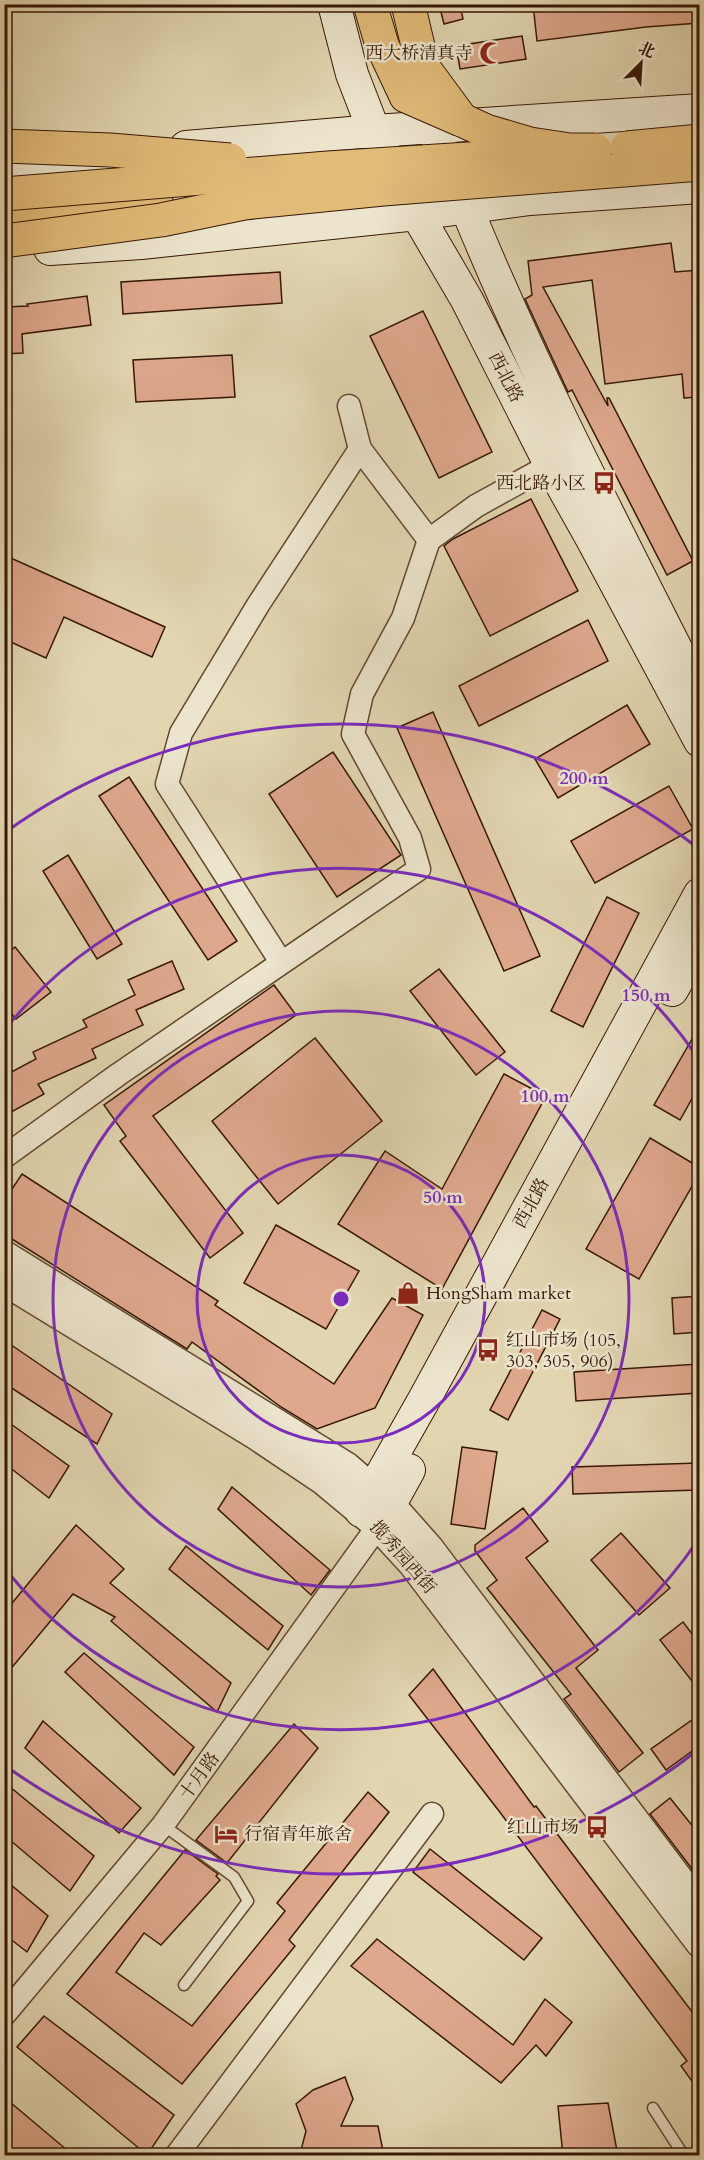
<svg xmlns="http://www.w3.org/2000/svg" width="704" height="2160" font-family="Cardo,'Noto Serif SC',serif">
<style>
.building{fill:#dfa88d;stroke:#371705;stroke-width:1.5}
.lines{fill:none;stroke-linecap:round;stroke-linejoin:round}
.service-casing{stroke:#624730;stroke-width:13}
.minor-casing{stroke:#624730;stroke-width:25}
.tertiary-casing{stroke:#624730;stroke-width:31}
.secondary-casing{stroke:#371705;stroke-width:34}
.trunk-casing{stroke:#371705;stroke-width:35}
.service{stroke:#ece4cc;stroke-width:10}
.minor{stroke:#ece4cc;stroke-width:22}
.tertiary{stroke:#ece4cc;stroke-width:28}
.secondary{stroke:#ece4cc;stroke-width:32}
.trunk{stroke:#e1bb78;stroke-width:33}
.trunk-bridge-casing{stroke:#371705;stroke-width:35;stroke-linecap:butt}
.trunk-bridge{stroke:#e1bb78;stroke-width:33}
.ring{fill:none;stroke:#7b2cbf;stroke-width:3}
.labels{text-anchor:middle;stroke-width:5;stroke-linejoin:round;paint-order:stroke}
.poi-label{font-size:18px;fill:#371705;stroke:#ece4cc;text-anchor:end}
.street-label{font-size:18px;fill:#371705;stroke:#ece4cc}
.centre{fill:#7b2cbf;stroke:#ece4cc;stroke-width:3}
.ring-label{font-size:18px;text-anchor:middle;font-weight:bold;fill:#7b2cbf;stroke:#ece4cc;stroke-width:5;stroke-linejoin:round;paint-order:stroke}
</style>
<rect width="100%" height="100%" fill="#e2d6b1"/>
<filter id="stains"><feTurbulence type="fractalNoise" baseFrequency=".00333" numOctaves="4"/><feColorMatrix values="0 0 0 0 .2 0 0 0 0 .09 0 0 0 0 .02 0 0 0 .5 -.17"/></filter>
<radialGradient id="worn" r=".72"><stop offset=".6" stop-color="#630" stop-opacity="0"/><stop offset="1" stop-color="#630" stop-opacity=".3"/></radialGradient>
<g class="building">
<path d="M439 4H460L463 19 444 24Z"/>
<path d="M533 4H699V23L646 27 537 41Z"/>
<path d="M522 36 526 59 460 69 456 46Z"/>
<path d="M671 243 675 272 699 270V397L684 398 682 374 605 384 592 280 543 287 608 406 607 398H609L693 561 667 575 572 390 568 392 525 299 532 295 528 261Z"/>
<path d="M280 272 282 303 123 314 121 282Z"/>
<path d="M87 296 91 325 22 334 23 353 4 354V307L28 306 27 304Z"/>
<path d="M423 311 492 452 439 478 370 336Z"/>
<path d="M232 355 235 397 136 402 133 360Z"/>
<path d="M531 499 578 591 490 636 444 546 453 539Z"/>
<path d="M4 555 165 627 152 657 64 617 46 658 4 639Z"/>
<path d="M588 620 608 661 479 726 459 686Z"/>
<path d="M627 705 650 744 558 798 535 759Z"/>
<path d="M433 712 540 956 504 971 397 728Z"/>
<path d="M333 752 401 855 337 897 269 794Z"/>
<path d="M129 777 237 941 208 960 99 796Z"/>
<path d="M669 786 693 829 595 883 571 841Z"/>
<path d="M68 855 122 944 97 959 43 871Z"/>
<path d="M607 897 639 913 583 1027 551 1011Z"/>
<path d="M15 947 51 992 16 1019 4 1005V956Z"/>
<path d="M172 961 184 989 136 1010 143 1025 92 1049 96 1058 38 1084 44 1094 4 1116V1076L36 1059 33 1052 87 1027 83 1020 135 995 128 980Z"/>
<path d="M439 969 505 1052 476 1075 410 991Z"/>
<path d="M274 985 296 1015 153 1116 243 1233 210 1258 120 1141 126 1136 104 1105Z"/>
<path d="M699 1027V1086L680 1120 654 1105Z"/>
<path d="M315 1038 382 1121 278 1204 212 1121Z"/>
<path d="M504 1074 546 1096 442 1289 338 1224 385 1151 442 1189Z"/>
<path d="M650 1138 699 1167V1174L639 1279 586 1249Z"/>
<path d="M22 1174 218 1301 215 1305 334 1384 392 1298 423 1315 375 1408 317 1429 281 1407 192 1342 187 1349 4 1234V1201Z"/>
<path d="M276 1225 359 1271 326 1329 244 1283Z"/>
<path d="M699 1296V1332L674 1334 672 1298Z"/>
<path d="M542 1310 560 1319 508 1420 490 1410Z"/>
<path d="M4 1340 112 1414 97 1444 4 1383Z"/>
<path d="M699 1364V1393L576 1401 574 1372Z"/>
<path d="M4 1419 69 1466 49 1498 4 1463Z"/>
<path d="M462 1447 497 1452 485 1529 451 1524Z"/>
<path d="M699 1463V1490L573 1494 572 1467Z"/>
<path d="M232 1487 330 1570 311 1595 218 1509Z"/>
<path d="M523 1508 548 1541 526 1558 598 1650 576 1668 643 1753 619 1772 564 1699 571 1694 487 1588 497 1580 475 1551V1545Z"/>
<path d="M76 1525 124 1569 110 1583 231 1683 217 1712 111 1621 115 1617 73 1594 4 1677V1613Z"/>
<path d="M621 1533 670 1588 639 1615 591 1560Z"/>
<path d="M186 1546 283 1626 268 1650 169 1569Z"/>
<path d="M683 1622 699 1643V1690L660 1640Z"/>
<path d="M84 1653 194 1747 174 1775 65 1672Z"/>
<path d="M433 1669 534 1807 536 1806 699 2021V2091L681 2066 687 2061 499 1811 409 1695Z"/>
<path d="M699 1715V1746L666 1770 651 1749Z"/>
<path d="M43 1721 141 1808 119 1833 25 1748Z"/>
<path d="M294 1724 318 1748 227 1863 196 1840Z"/>
<path d="M4 1782 94 1856 70 1891 4 1835Z"/>
<path d="M368 1792 389 1812 289 1940 295 1946 182 2084 67 1994 185 1850 218 1874 216 1876 220 1880 161 1945 144 1933 116 1972 192 2026 285 1911 277 1903Z"/>
<path d="M670 1798 699 1834V1878L650 1814Z"/>
<path d="M430 1849 542 1938 524 1960 413 1872Z"/>
<path d="M4 1879 48 1916 27 1952 4 1934Z"/>
<path d="M377 1939 513 2045 545 1999 572 2022 546 2056 536 2045 501 2083 351 1966Z"/>
<path d="M44 2016 174 2115 147 2155 17 2047Z"/>
<path d="M345 2077 353 2099 341 2126H378L384 2156 300 2154 306 2131 296 2104 313 2090Z"/>
<path d="M4 2097 74 2156H4Z"/>
<path d="M608 2103 618 2156H563L558 2106Z"/>
</g>
<g class="lines">
<g class="service-casing">
<g id="service">
<path d="M163 1825 234 1877 248 1901 184 1985"/>
<path d="M653 2108 684 2156"/>
</g>
</g>
<g class="minor-casing">
<g id="minor">
<path d="M349 406 360 449 429 540"/>
<path d="M281 962 167 784 181 733 258 605 360 449"/>
<path d="M4 1157 119 1074 419 869 410 838 353 734 362 694 403 618 429 540 476 506 563 458"/>
<path d="M4 2015 163 1825 378 1526"/>
<path d="M176 2156 432 1814"/>
</g>
</g>
<g class="tertiary-casing">
<g id="tertiary">
<path d="M4 1255 347 1467 390 1504 429 1548 700 1907"/>
<path d="M4 1281 254 1434 324 1481 378 1526 412 1563 700 1943"/>
</g>
</g>
<g class="secondary-casing">
<g id="secondary">
<path d="M334 4 352 74 374 131 405 194 467 300 550 464 592 539 700 741"/>
<path d="M418 86C432 132 454 176 472 221 539 383 621 539 700 696"/>
<path d="M186 147 374 131 700 110"/>
<path d="M15 178 73 172 130 169"/>
<path d="M50 249 141 243 417 214 530 199 700 187"/>
<path d="M672 990 700 941"/>
<path d="M361 1511 425 1398 700 894"/>
<path d="M378 1526 409 1470"/>
</g>
</g>
<g class="trunk-casing">
<path id="trunk" d="M4 219 158 207"/>
</g>
<use href="#service" class="service"/>
<use href="#minor" class="minor"/>
<use href="#tertiary" class="tertiary"/>
<use href="#secondary" class="secondary"/>
<use href="#trunk" class="trunk"/>
<g class="trunk-bridge-casing">
<g id="trunk-bridge">
<path d="M370 4 382 45 406 96 461 120"/>
<path d="M408 4 423 67 462 120 486 131 530 144 570 150H595"/>
<path d="M4 146 110 150 230 160"/>
<path d="M627 148 700 141"/>
<path d="M4 194 328 168 530 155"/>
<path d="M4 241 161 220 244 203 383 189 700 164"/>
</g>
</g>
<use href="#trunk-bridge" class="trunk-bridge"/>
</g>
<g class="ring">
<circle cx="341" cy="1299" r="144"/>
<circle cx="341" cy="1299" r="288"/>
<path d="M698 1540A431 431 0 0 1 6 1570M6 1028A431 431 0 0 1 698 1058"/>
<path d="M699 1749A575 575 0 0 1 7 1767M7 831A575 575 0 0 1 699 849"/>
</g>
<defs>
<g id="mosque-bare" transform="scale(1.8)"><path d="M3.5-4.9A6 6 0 1 0 3.5 4.9A5 5 0 1 1 3.5-4.9Z" fill="#8f2418" stroke="#ece4cc" stroke-width="2.5" paint-order="stroke"/></g>
<g id="bus-bare" transform="scale(1.8)"><path d="M-5-6H5V4H4V6H2V4H-2V6H-4V4H-5ZM-3.5-4V0h7V-4ZM-3.5 1.2v1.5H-2V1.2ZM2 1.2v1.5H3.5V1.2Z" fill="#8f2418" stroke="#ece4cc" stroke-width="2.5" paint-order="stroke"/></g>
<g id="shop-bare" transform="scale(1.8)"><path d="M-5-2.5h2.3a2.7 3.5 0 0 1 5.4 0H5L5.5 6h-11ZM-1.5-2.5h3a1.5 2.3 0 0 0-3 0Z" fill="#8f2418" stroke="#ece4cc" stroke-width="2.5" paint-order="stroke"/></g>
<g id="hotel-bare" transform="scale(1.8)"><path d="M-6-4.5h1.5V1H6V5H4.5V3h-9V5H-6ZM-4 0a1.8 1.8 0 1 1 3.6 0ZM.5 0V-2.5h3Q6-2.5 6 0Z" fill="#8f2418" stroke="#ece4cc" stroke-width="2.5" paint-order="stroke"/></g>
</defs>
<g fill-rule="evenodd">
<use href="#mosque-bare" x="491" y="53"/>
<use href="#bus-bare" x="604" y="483"/>
<use href="#shop-bare" x="408" y="1293"/>
<use href="#bus-bare" x="488" y="1350"/>
<use href="#bus-bare" x="597" y="1827"/>
<use href="#hotel-bare" x="226" y="1834"/>
</g>
<g class="labels">
<g class="poi-label">
<text x="473" y="59">西大桥清真寺</text>
<text x="586" y="489">西北路小区</text>
<text x="426" y="1299" text-anchor="start">HongSham market</text>
<text x="506" y="1346" text-anchor="start">红山市场 (105,<tspan x="506" dy="21">303, 305, 906)</tspan></text>
<text x="579" y="1833">红山市场</text>
<text x="244" y="1840" text-anchor="start">行宿青年旅舍</text>
</g>
<g class="street-label">
<text transform="translate(506 377) rotate(63)" y="6">西北路</text>
<text transform="translate(531 1203) rotate(-61)" y="6">西北路</text>
<text transform="translate(403 1557) rotate(49)" y="6">揽秀园西街</text>
<text transform="translate(199 1776) rotate(-54)" y="6">十月路</text>
</g>
</g>
<circle cx="341" cy="1299" r="9" class="centre"/>
<g class="ring-label">
<text x="584" y="784">200 m</text>
<text x="646" y="1001">150 m</text>
<text x="545" y="1102">100 m</text>
<text x="443" y="1203">50 m</text>
</g>
<rect width="704" height="2160" fill="none" stroke="#e2d6b1" stroke-width="24"/>
<rect x="6" y="6" width="692" height="2148" fill="none" stroke="#371705" stroke-width="3"/>
<rect x="12" y="12" width="680" height="2136" fill="none" stroke="#371705" stroke-width="1.5"/>
<g transform="translate(641 63) rotate(24)" stroke="#ece4cc" stroke-width="4.5" paint-order="stroke">
<path d="M0-4.5L10 22L0 15L-10 22Z" fill="#371705"/>
<text y="-9" font-size="16" font-weight="bold" text-anchor="middle" fill="#371705">北</text>
</g>
<rect width="100%" height="100%" filter="url(#stains)"/>
<rect width="100%" height="100%" fill="url(#worn)"/>
</svg>
